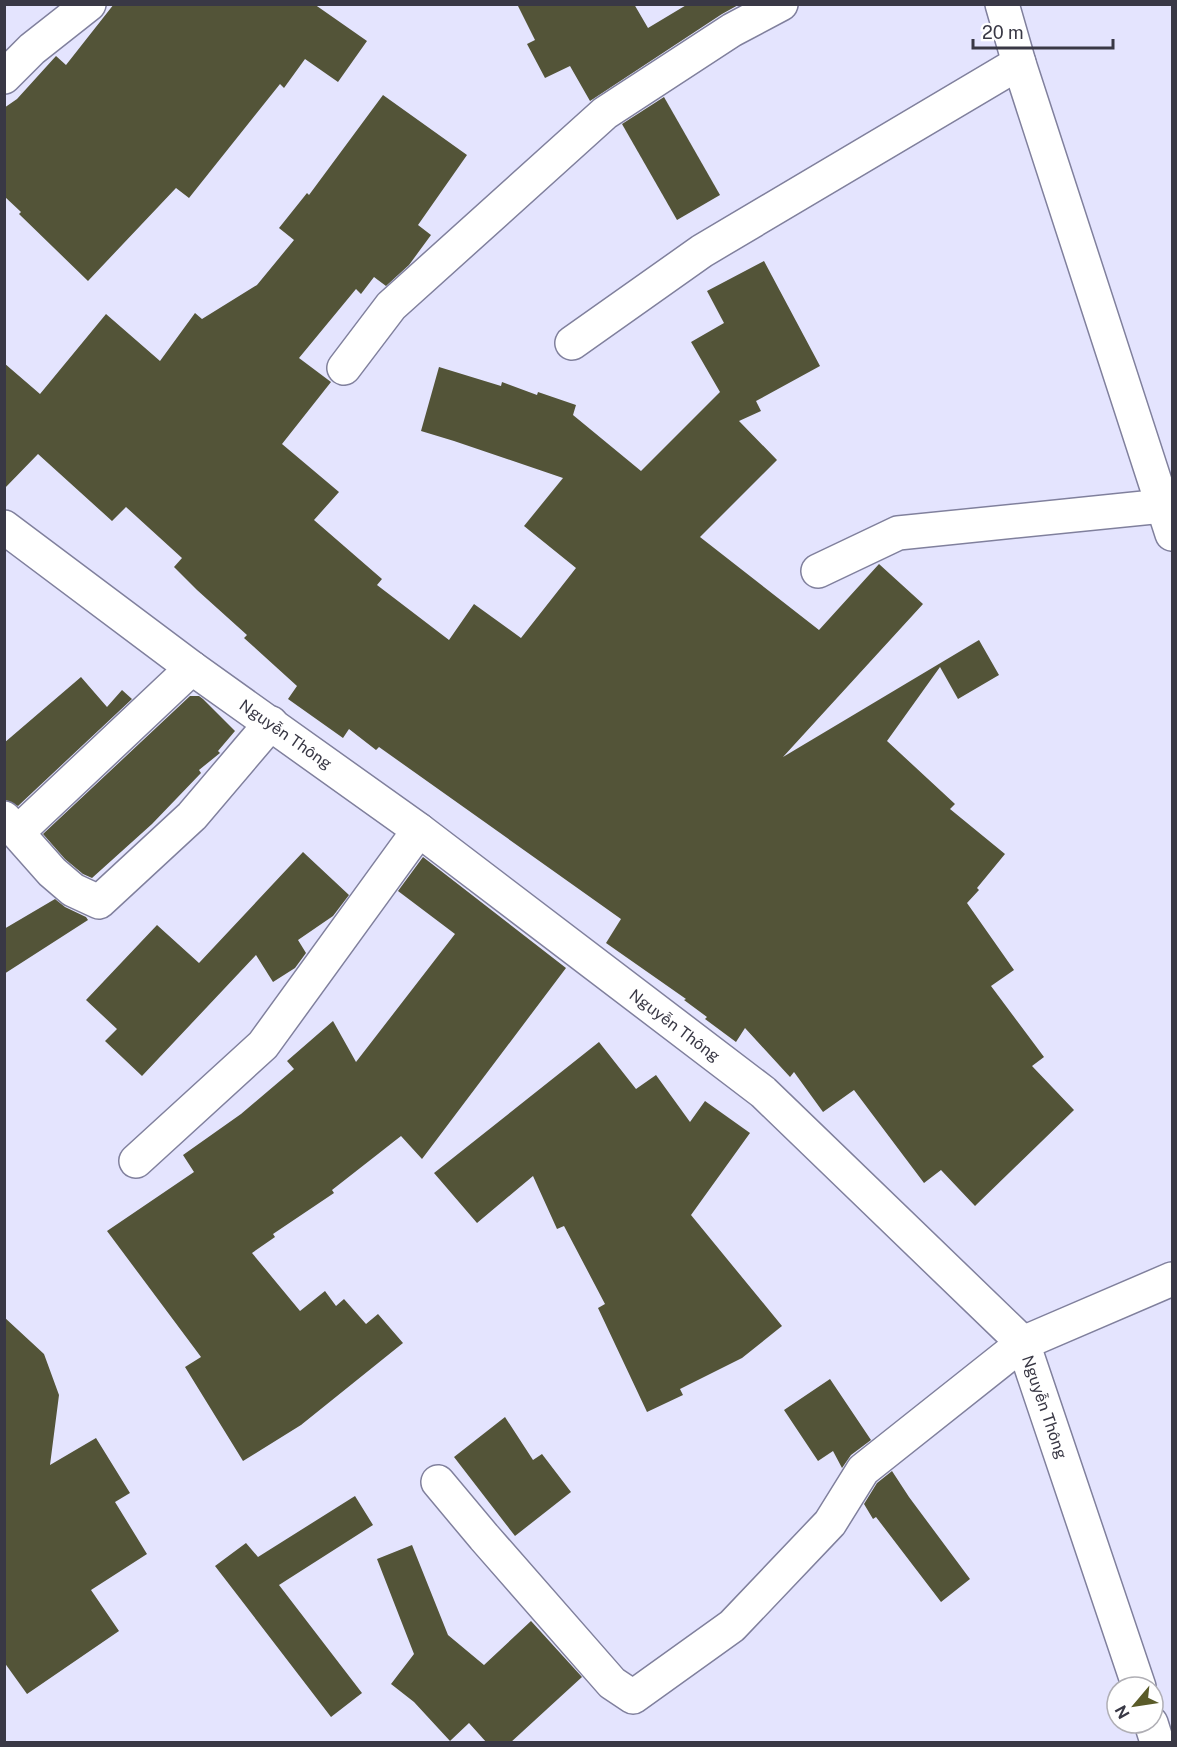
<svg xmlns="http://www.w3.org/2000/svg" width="1177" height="1747" font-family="'Public Sans',sans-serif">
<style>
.building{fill:#535438}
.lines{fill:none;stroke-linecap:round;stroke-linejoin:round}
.minor-casing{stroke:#80809d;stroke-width:36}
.minor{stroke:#fff;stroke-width:33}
.labels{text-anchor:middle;stroke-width:6;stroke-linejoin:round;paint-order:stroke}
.street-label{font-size:16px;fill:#393845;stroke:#fff}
</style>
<rect width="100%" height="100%" fill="#e4e4fe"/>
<g class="building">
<path d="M114 4H314L367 41 338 82 305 59 284 88 280 84 189 198 176 188 88 281 19 214 21 212 4 196V108L17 99 56 56 66 65Z"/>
<path d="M517 4H634L648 28 688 4H740L722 14 590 101 570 66 545 78 527 44 535 40Z"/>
<path d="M383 95 467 155 418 225 431 235 409 265 386 286 374 277 361 294 356 289 299 358 331 382 282 444 339 492 314 520 382 579 377 585 449 640 474 604 521 638 576 568 524 526 563 478 454 441 421 431 439 367 501 386 502 382 537 395 538 392 576 405 573 415 641 471 720 392 691 342 724 323 707 291 764 261 820 366 756 401 761 411 739 421 777 460 700 537 819 630 879 564 923 604 783 757 979 640 999 675 958 699 940 667 887 741 955 804 950 809 1005 854 977 888 979 890 967 903 1014 970 991 986 1044 1057 1032 1066 1074 1110 975 1206 941 1170 924 1183 854 1090 823 1112 794 1072 790 1077 745 1028 736 1042 705 1019 707 1017 684 1000 686 999 606 943 621 919 379 747 376 750 349 729 343 738 288 699 297 686 244 638 247 635 197 590 174 567 182 558 126 507 112 521 38 454 4 489V363L40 394 106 314 160 361 195 313 202 319 257 285 294 240 279 228 307 193 309 195Z"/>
<path d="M664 97 720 195 677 220 622 124Z"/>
<path d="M81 677 107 707 122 690 132 699 18 806 6 800 4 743Z"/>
<path d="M190 696H199L203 699 235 731 218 751 220 753 199 770 201 773 152 824 92 878 83 874 65 859 43 834Z"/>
<path d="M303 852 349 895 333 916 298 940 306 953 295 968 273 982 256 955 142 1076 105 1041 117 1029 86 1000 157 925 199 963Z"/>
<path d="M423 857 566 968 422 1159 401 1136 332 1190 334 1193 273 1234 275 1237 252 1253 300 1311 325 1291 336 1306 344 1299 366 1324 378 1314 403 1343 301 1425 243 1461 185 1367 201 1357 107 1231 194 1172 183 1155 241 1114 294 1069 287 1061 333 1021 356 1062 455 934 398 891Z"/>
<path d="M55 899 65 907 86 917 88 920 4 974V929Z"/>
<path d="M599 1042 636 1089 656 1075 690 1122 705 1101 750 1133 691 1215 782 1326 742 1358 680 1389 683 1395 647 1412 598 1308 605 1304 564 1226 557 1229 533 1176 477 1223 434 1173Z"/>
<path d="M4 1317 44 1354 59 1395 50 1465 96 1438 130 1493 115 1502 147 1554 91 1590 119 1631 27 1694 4 1662Z"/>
<path d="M830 1379 871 1440 851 1455 842 1468 833 1451 818 1461 784 1410Z"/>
<path d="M505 1417 533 1460 542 1454 571 1492 515 1536 454 1457Z"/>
<path d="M892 1471 909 1497 970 1579 941 1602 876 1517 873 1519 864 1504 877 1483Z"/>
<path d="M355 1496 373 1525 279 1585 362 1693 331 1717 215 1566 246 1543 258 1557Z"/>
<path d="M412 1545 448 1635 484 1665 531 1621 582 1677 510 1743H487L469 1723 450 1741 414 1702 391 1684 414 1654 377 1559Z"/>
</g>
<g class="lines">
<g class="minor-casing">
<g id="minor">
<path d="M1002 4 1019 63 1172 534"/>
<path d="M4 77 32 49 89 4"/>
<path d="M572 343 702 251 1019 63"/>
<path d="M344 368 391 306 605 113 732 30 781 4"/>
<path d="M4 527 192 668 419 830 763 1092 1023 1343 1139 1687"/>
<path d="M818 571 898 533 1163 506"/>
<path d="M4 818 52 872 73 890 99 902 192 816 271 723"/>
<path d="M18 832 192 668"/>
<path d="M136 1161 263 1045 419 830"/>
<path d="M438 1482 484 1537 612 1683 633 1697 732 1626 830 1523 863 1470 1023 1343 1172 1279"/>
<path d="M1151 1723 1157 1742"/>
</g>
</g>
<use href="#minor" class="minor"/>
</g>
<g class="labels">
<g class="street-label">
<text transform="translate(286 734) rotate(35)" y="6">Nguyễn Thông</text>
<text transform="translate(675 1025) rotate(37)" y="6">Nguyễn Thông</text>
<text transform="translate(1045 1407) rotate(71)" y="6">Nguyễn Thông</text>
</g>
</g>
<rect width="1177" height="1747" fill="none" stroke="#393845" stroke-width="12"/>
<g transform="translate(1135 1705) rotate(241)"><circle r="28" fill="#ffffff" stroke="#b0afb5" stroke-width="1.5"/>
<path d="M0-4.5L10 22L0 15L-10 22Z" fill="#5a5b29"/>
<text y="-9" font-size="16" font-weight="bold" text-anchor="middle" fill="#393845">N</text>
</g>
<path d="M973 39v9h140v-9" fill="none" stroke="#393845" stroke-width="3"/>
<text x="982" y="39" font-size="18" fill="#393845" stroke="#ffffff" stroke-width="4.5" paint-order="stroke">20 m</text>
</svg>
